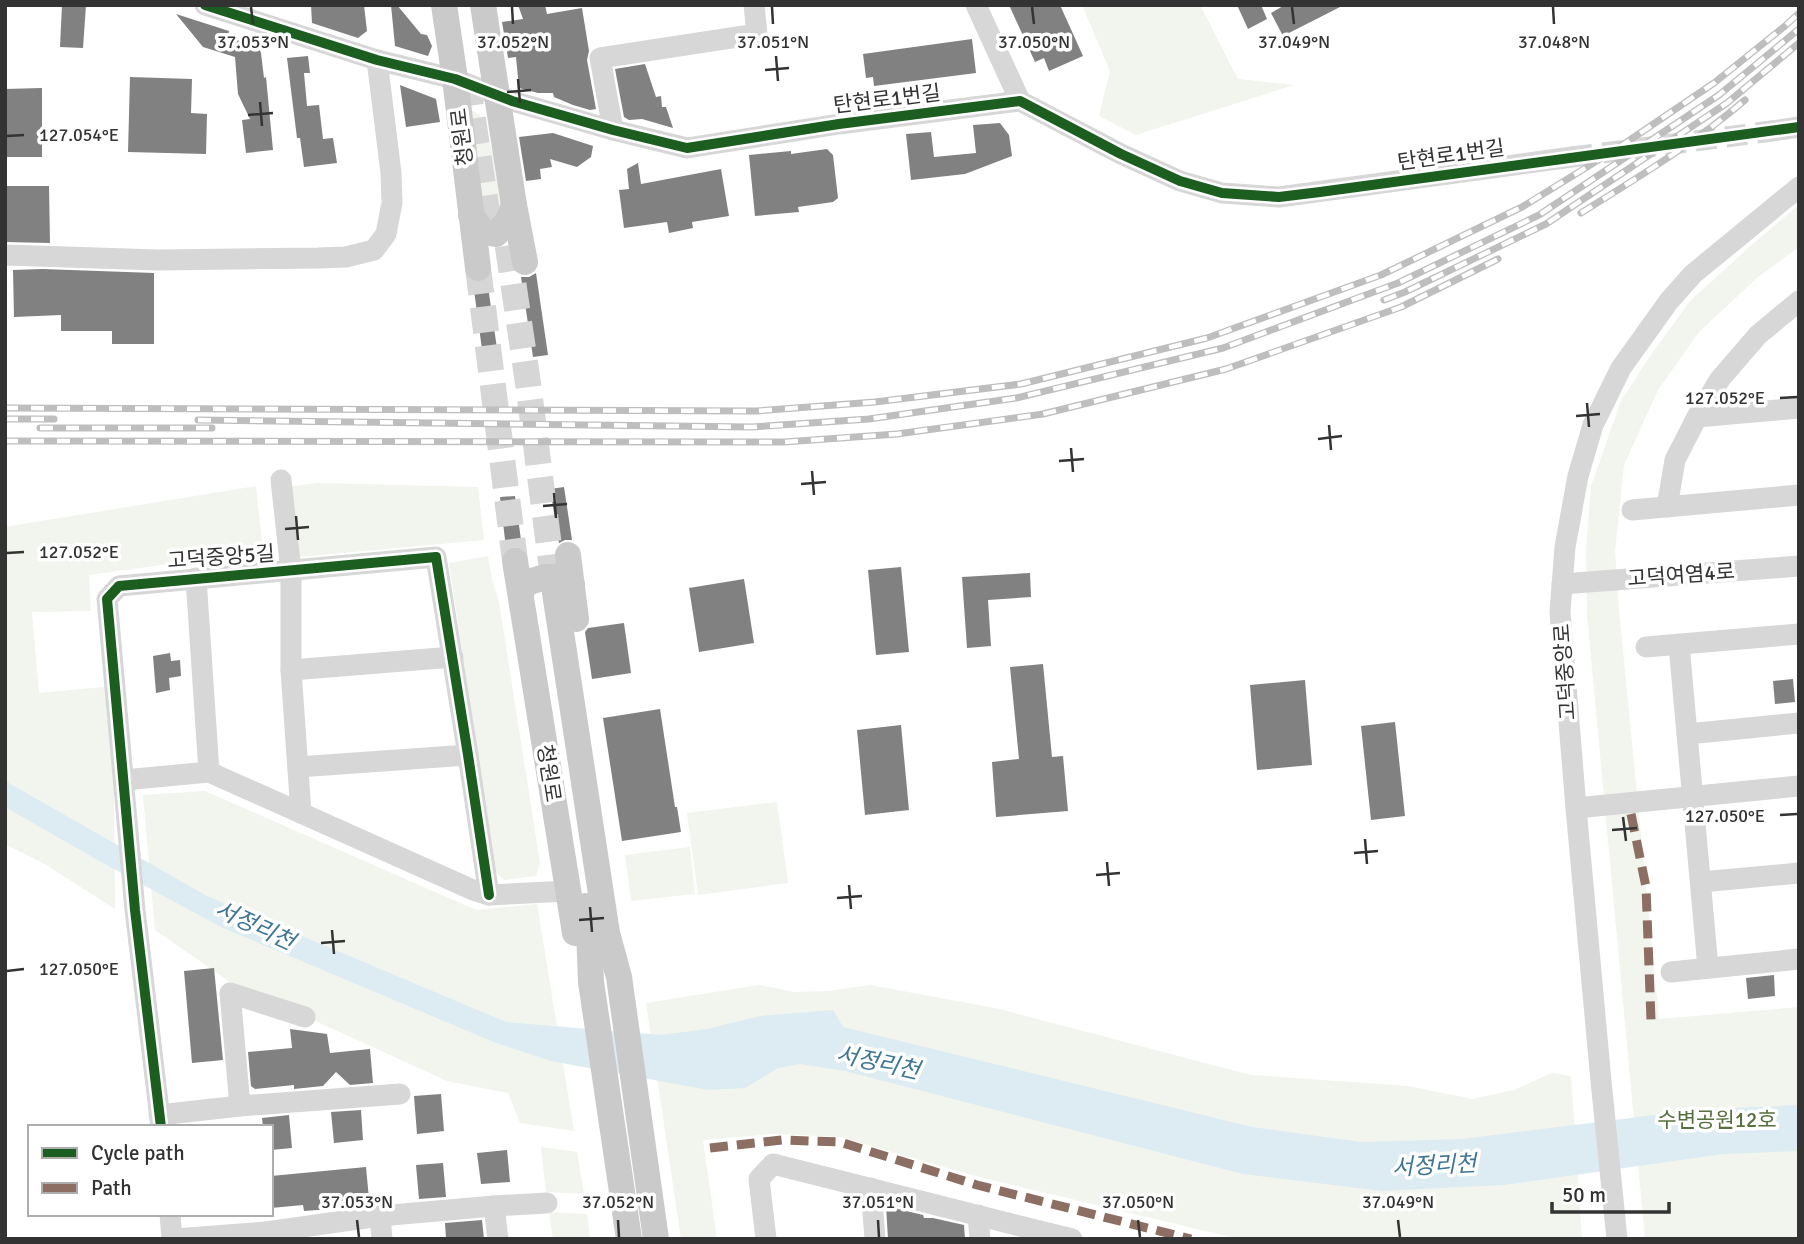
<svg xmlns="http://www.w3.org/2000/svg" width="1804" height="1244" font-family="Signika,'Noto Sans KR',sans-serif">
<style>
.green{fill:#f1f5ed}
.water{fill:#ddebf3}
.building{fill:#818181}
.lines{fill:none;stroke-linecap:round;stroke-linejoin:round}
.minor-tunnel{stroke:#d6d6d6;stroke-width:21;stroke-dasharray:21 10;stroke-linecap:butt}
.major-tunnel{stroke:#d6d6d6;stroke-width:26;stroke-dasharray:26 13;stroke-linecap:butt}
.minor{stroke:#d7d7d7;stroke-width:21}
.major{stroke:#cacaca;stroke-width:26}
.rail-casing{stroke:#bebebe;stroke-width:7}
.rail{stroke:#fff;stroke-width:4.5;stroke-dasharray:13;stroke-linecap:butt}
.quiet{stroke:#8d6e63;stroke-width:9;stroke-dasharray:18 9;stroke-linecap:butt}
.cycleway-casing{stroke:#fff;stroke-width:15}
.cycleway{stroke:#1b5e20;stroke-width:10}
.ticks{fill:none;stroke:#333;stroke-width:2.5}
.labels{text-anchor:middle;stroke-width:7;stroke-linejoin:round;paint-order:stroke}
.street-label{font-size:21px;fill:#333;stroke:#fff}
.park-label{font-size:21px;fill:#56703f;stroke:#fff}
.water-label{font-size:23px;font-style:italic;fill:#3f7597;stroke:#fff}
.ticks-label{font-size:18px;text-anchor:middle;fill:#333;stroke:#fff;stroke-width:7;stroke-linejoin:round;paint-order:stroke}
</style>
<rect width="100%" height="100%" fill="#fff"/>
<g class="green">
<path d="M1082 5H1200L1238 79 1294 85 1136 135 1099 116 1110 71Z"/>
<path d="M468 108 480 115 496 162 502 213 494 221 484 216Z"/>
<path d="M1799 205V247L1758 277 1699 332 1658 390 1624 465 1615 551 1619 610 1659 1019 1799 1007V1239H1645L1587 614 1586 550 1591 486 1621 401 1650 356 1691 300 1756 241Z"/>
<path d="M319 483 478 487 484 540 299 557 284 487Z"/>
<path d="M256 486 263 551 89 575 91 611 32 612 39 693 113 686 115 909 43 863 5 844V527Z"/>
<path d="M488 556 492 579 499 602 540 863 536 876 504 880 495 872 449 563Z"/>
<path d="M205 791 476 910 537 904 574 1131 520 1123 508 1093 447 1081 230 982 155 930 143 795Z"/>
<path d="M777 802 788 883 698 895 687 813Z"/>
<path d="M690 847 695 894 631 901 625 855Z"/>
<path d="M759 985 794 992 828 991 870 985 995 1008 1251 1075 1408 1086 1472 1099 1514 1090 1552 1073 1571 1076 1582 1239H1239L975 1176 840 1137 772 1134 703 1140 717 1239H681L646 1003Z"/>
<path d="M541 1147 577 1152 584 1194 546 1192Z"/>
<path d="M549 1212 587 1214 590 1239H553Z"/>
</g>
<path class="water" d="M5 781 207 896 506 1022 661 1035 707 1029 760 1016 833 1010 843 1027 1252 1127 1361 1142 1462 1139 1694 1110 1799 1105V1151L1723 1154 1504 1185 1382 1191 1243 1174 845 1071 800 1064 778 1068 745 1088 708 1090 551 1061 496 1043 221 927 103 863 5 807Z"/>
<g class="building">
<path d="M62 5H86L83 48 60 47Z"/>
<path d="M311 5H364L367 31 358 38 312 23Z"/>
<path d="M391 5H397L421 34 427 35 432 46 428 56 395 46Z"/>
<path d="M518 5H545L547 14 582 8 589 51 587 60 596 109 590 110 573 105 554 97 553 93H538L519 88 516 57 508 58 502 22 523 19Z"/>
<path d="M1009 5H1060L1083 56 1049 71 1044 58 1035 62Z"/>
<path d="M1237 5H1261L1267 19 1248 29Z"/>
<path d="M1285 5H1344L1283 36 1271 13Z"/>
<path d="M176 14 229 31 228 37 257 44 261 53 264 78 266 77 273 150 246 153 242 120 250 119 238 94 235 57 203 47Z"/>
<path d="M972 39 976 73 874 86 873 77 866 78 863 54Z"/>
<path d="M308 56 310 73H304L307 106 319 105 323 139 333 138 337 163 304 167 300 138H297L287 58Z"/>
<path d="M645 64 656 97 661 96 662 107H666L673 128 642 119 629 120 624 117 615 69Z"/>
<path d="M130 77 192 79 191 113 207 114 206 154 128 152Z"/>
<path d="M400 85 436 99 440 122 406 127Z"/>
<path d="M42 88V157H5V89Z"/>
<path d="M1000 123 1009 135 1012 156 965 174 911 180 906 134 931 132 934 157 976 153 973 125Z"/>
<path d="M553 133 593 146 591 157 577 167 550 159 552 167 540 169 541 179 526 181 519 137Z"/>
<path d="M827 149 833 155 838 198 833 202 798 207 799 212 755 216 749 155 791 151V154Z"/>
<path d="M638 163 641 184 721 169 729 216 692 222 693 228 669 233 667 222 624 228 619 190 629 189 627 169Z"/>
<path d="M5 186H49L50 243 5 242Z"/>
<path d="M42 269 154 273V344H112V331H61V315L14 317 13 270Z"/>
<path d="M536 273 548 355 533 357 521 277H529Z"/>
<path d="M487 280 499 362 484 364 473 283H481Z"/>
<path d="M564 487 572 540H565L559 543 550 489Z"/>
<path d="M515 496 522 547 513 545 506 548 500 497Z"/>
<path d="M901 567 909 652 876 655 868 570Z"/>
<path d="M1030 573 1031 597 988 600 991 646 967 648 962 577Z"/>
<path d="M744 579 754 643 699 652 689 588Z"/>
<path d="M624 623 631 673 592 679 585 632 588 628Z"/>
<path d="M170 653 171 661 180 660 181 676 169 678 170 690 156 693 153 656Z"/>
<path d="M1043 664 1052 757 1063 756 1068 811 996 817 992 762 1019 759 1010 667Z"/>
<path d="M1793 679 1795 702 1775 704 1773 681Z"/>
<path d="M1305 680 1312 765 1257 770 1250 685Z"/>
<path d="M660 709 675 807H677L681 832 622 841 603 718Z"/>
<path d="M1395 722 1405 816 1371 820 1361 726Z"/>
<path d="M901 725 909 810 865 815 857 730Z"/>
<path d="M214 968 223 1060 192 1063 184 971Z"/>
<path d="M1774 975 1775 996 1748 999 1746 978Z"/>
<path d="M290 1029 327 1034 330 1053 370 1049 373 1083 350 1085 336 1072 323 1086 294 1089V1085L255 1089 251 1086 248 1052 292 1048Z"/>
<path d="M441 1094 444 1131 417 1134 414 1096Z"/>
<path d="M361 1110 363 1140 334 1143 331 1112Z"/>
<path d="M289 1115 292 1148 271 1150V1127H263L262 1118Z"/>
<path d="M507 1150 510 1182 481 1184 477 1153Z"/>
<path d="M443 1163 446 1197 419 1199 416 1165Z"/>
<path d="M366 1167 369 1199 330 1202 331 1209 304 1211 303 1205 271 1208V1176Z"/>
<path d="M886 1206 923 1215 924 1218H933L964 1225 965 1239H888Z"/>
<path d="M482 1220 484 1239H446L445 1223Z"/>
</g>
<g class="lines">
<path class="minor-tunnel" d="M1572 157 1772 131"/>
<g class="major-tunnel">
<path d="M467 80 490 232"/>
<path d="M502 207 528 383 555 593"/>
<path d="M478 268 515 561"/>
</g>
<g class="minor">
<path d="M205 5 377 60 455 79 512 101 613 130 687 148 839 124 1020 101 1121 154 1180 181 1222 193 1279 197 1572 157"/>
<path d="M976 5 1020 101"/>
<path d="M613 130 600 58 757 34 754 5"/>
<path d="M1772 131 1799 127"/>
<path d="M5 255 158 260 318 258 346 257 374 250 386 234 392 203 391 173 377 60"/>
<path d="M1697 417 1799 408"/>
<path d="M281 480 291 571V670L301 813"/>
<path d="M1667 507 1675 460 1697 417 1720 379 1758 335 1799 301"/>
<path d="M1632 510 1799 495"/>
<path d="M196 578 209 772"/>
<path d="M1562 584 1799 566"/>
<path d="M1679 645 1708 968"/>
<path d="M1646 647 1799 634"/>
<path d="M291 670 453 657"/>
<path d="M1687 734 1799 723"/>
<path d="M298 767 468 755"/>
<path d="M124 780 209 772 473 890 489 895 568 891"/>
<path d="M1576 808 1799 786"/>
<path d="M1701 882 1799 873"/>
<path d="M1671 972 1799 959"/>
<path d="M240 1106 230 993 305 1017"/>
<path d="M159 1115 240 1106 400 1094"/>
<path d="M161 1127 135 910 107 599 119 586 436 557 468 755 489 895"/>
<path d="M871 1188 875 1239"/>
<path d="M494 1206 498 1239"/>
<path d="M170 1214 172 1239"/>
<path d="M978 1215 980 1239"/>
<path d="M380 1216 382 1239"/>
<path d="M175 1239 266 1232 380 1216 494 1206 547 1203"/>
<path d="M766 1239 759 1179 773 1164 1072 1239"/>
<path d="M1617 1239 1601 1081 1576 808 1560 612 1565 547 1578 476 1593 425 1621 368 1669 301 1693 274 1799 187"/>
</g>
<g class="major">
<path d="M444 5 455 79 478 268"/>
<path d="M483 5 514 205 525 262"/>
<path d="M471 215 483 232 496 234 508 221 514 205"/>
<path d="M568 555 576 619"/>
<path d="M515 561 575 933"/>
<path d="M521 592 526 583 545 577H562L572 585"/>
<path d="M555 593 607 933 619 977 656 1239"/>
<path d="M585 906 589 931 591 982 629 1239"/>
</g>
<g class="rail-casing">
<g id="rail">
<path d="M1581 213C1637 178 1695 143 1745 100"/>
<path d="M1384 300 1405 292 1546 224 1727 103 1799 43"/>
<path d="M5 408 756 411 875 402 1021 384 1207 338 1381 275 1522 207 1621 146 1714 83 1785 26 1799 13"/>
<path d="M5 419H54"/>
<path d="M198 420 752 427 869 419 1016 398 1223 348 1398 283 1539 215 1719 95 1799 29"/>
<path d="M40 428H212"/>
<path d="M5 441 784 442 897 434 1043 414 1226 369 1401 307 1498 259"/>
</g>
</g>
<use href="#rail" class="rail"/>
<g class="quiet">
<path d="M1631 814 1646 887 1651 1020"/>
<path d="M710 1148 782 1140 840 1142 977 1185 1191 1239"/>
</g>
<g class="cycleway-casing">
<g id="cycleway">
<path d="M205 5 377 60 455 79 512 101 613 130 687 148 839 124 1020 101 1121 154 1180 181 1222 193 1279 197 1320 192 1799 127"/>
<path d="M161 1127 135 910 107 599 119 586 436 557 468 755 489 895"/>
</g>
</g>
<use href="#cycleway" class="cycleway"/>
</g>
<path class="ticks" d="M251 7 253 24M512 7 513 24M772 7 773 24M1032 7 1034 24M1292 7 1294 24M1553 7 1554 24M776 56 778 81M765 70 789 68M518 79 520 103M507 92 531 90M260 102 262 126M248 115 273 113M7 136 24 135M1780 398 1797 397M1587 403 1589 427M1576 416 1600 414M1329 425 1331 450M1318 439 1342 436M1071 448 1073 472M1059 461 1084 459M812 471 814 495M801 484 826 482M554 493 556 518M543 506 567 504M296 516 298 540M285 529 309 527M7 553 24 552M1780 815 1797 814M1623 817 1626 841M1612 830 1637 828M1365 839 1367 864M1354 853 1378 851M1107 862 1109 886M1096 875 1120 873M849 885 851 909M837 898 862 896M590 907 592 932M579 920 604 918M332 930 334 954M321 943 345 941M7 971 24 969M357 1220 359 1237M618 1220 619 1237M878 1220 879 1237M1138 1220 1140 1237M1398 1220 1400 1237"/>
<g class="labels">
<g class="street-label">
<text transform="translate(887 99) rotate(-7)" y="7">탄현로1번길</text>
<text transform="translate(462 137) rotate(-97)" y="7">청원로</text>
<text transform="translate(1451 155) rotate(-8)" y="7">탄현로1번길</text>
<text transform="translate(221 557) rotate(-4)" y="7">고덕중앙5길</text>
<text transform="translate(1681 575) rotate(-4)" y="7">고덕여염4로</text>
<text transform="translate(1565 672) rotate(-94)" y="7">고덕중앙로</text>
<text transform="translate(549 773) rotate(81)" y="7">청원로</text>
</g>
<g class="park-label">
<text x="1717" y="1127">수변공원12호</text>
</g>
<g class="water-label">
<text transform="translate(255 925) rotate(25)" y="8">서정리천</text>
<text transform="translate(878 1062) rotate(12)" y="8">서정리천</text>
<text transform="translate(1434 1165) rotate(-3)" y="8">서정리천</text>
</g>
</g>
<g class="ticks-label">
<text x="253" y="48">37.053°N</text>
<text x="513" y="48">37.052°N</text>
<text x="773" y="48">37.051°N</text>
<text x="1034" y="48">37.050°N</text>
<text x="1294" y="48">37.049°N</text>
<text x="1554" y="48">37.048°N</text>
<text x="79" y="141">127.054°E</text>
<text x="1725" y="404">127.052°E</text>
<text x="79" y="558">127.052°E</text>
<text x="1725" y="822">127.050°E</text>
<text x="79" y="975">127.050°E</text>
<text x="357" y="1208">37.053°N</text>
<text x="618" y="1208">37.052°N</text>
<text x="878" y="1208">37.051°N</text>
<text x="1138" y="1208">37.050°N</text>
<text x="1398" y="1208">37.049°N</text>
</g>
<rect width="1804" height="1244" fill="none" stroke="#333333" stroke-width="14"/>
<rect x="28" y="1125" width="245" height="91" fill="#ffffff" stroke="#adadad" stroke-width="2"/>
<rect x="42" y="1148" width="35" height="10" fill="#1b5e20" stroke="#adadad" stroke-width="2"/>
<text x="91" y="1160" font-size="21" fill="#333333">Cycle path</text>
<rect x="42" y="1183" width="35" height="10" fill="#8d6e63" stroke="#adadad" stroke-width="2"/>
<text x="91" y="1195" font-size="21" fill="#333333">Path</text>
<path d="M1552 1202v10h117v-10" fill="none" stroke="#333333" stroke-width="3.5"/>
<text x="1562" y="1202" font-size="21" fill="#333333" stroke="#ffffff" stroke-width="5" paint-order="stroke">50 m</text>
</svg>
